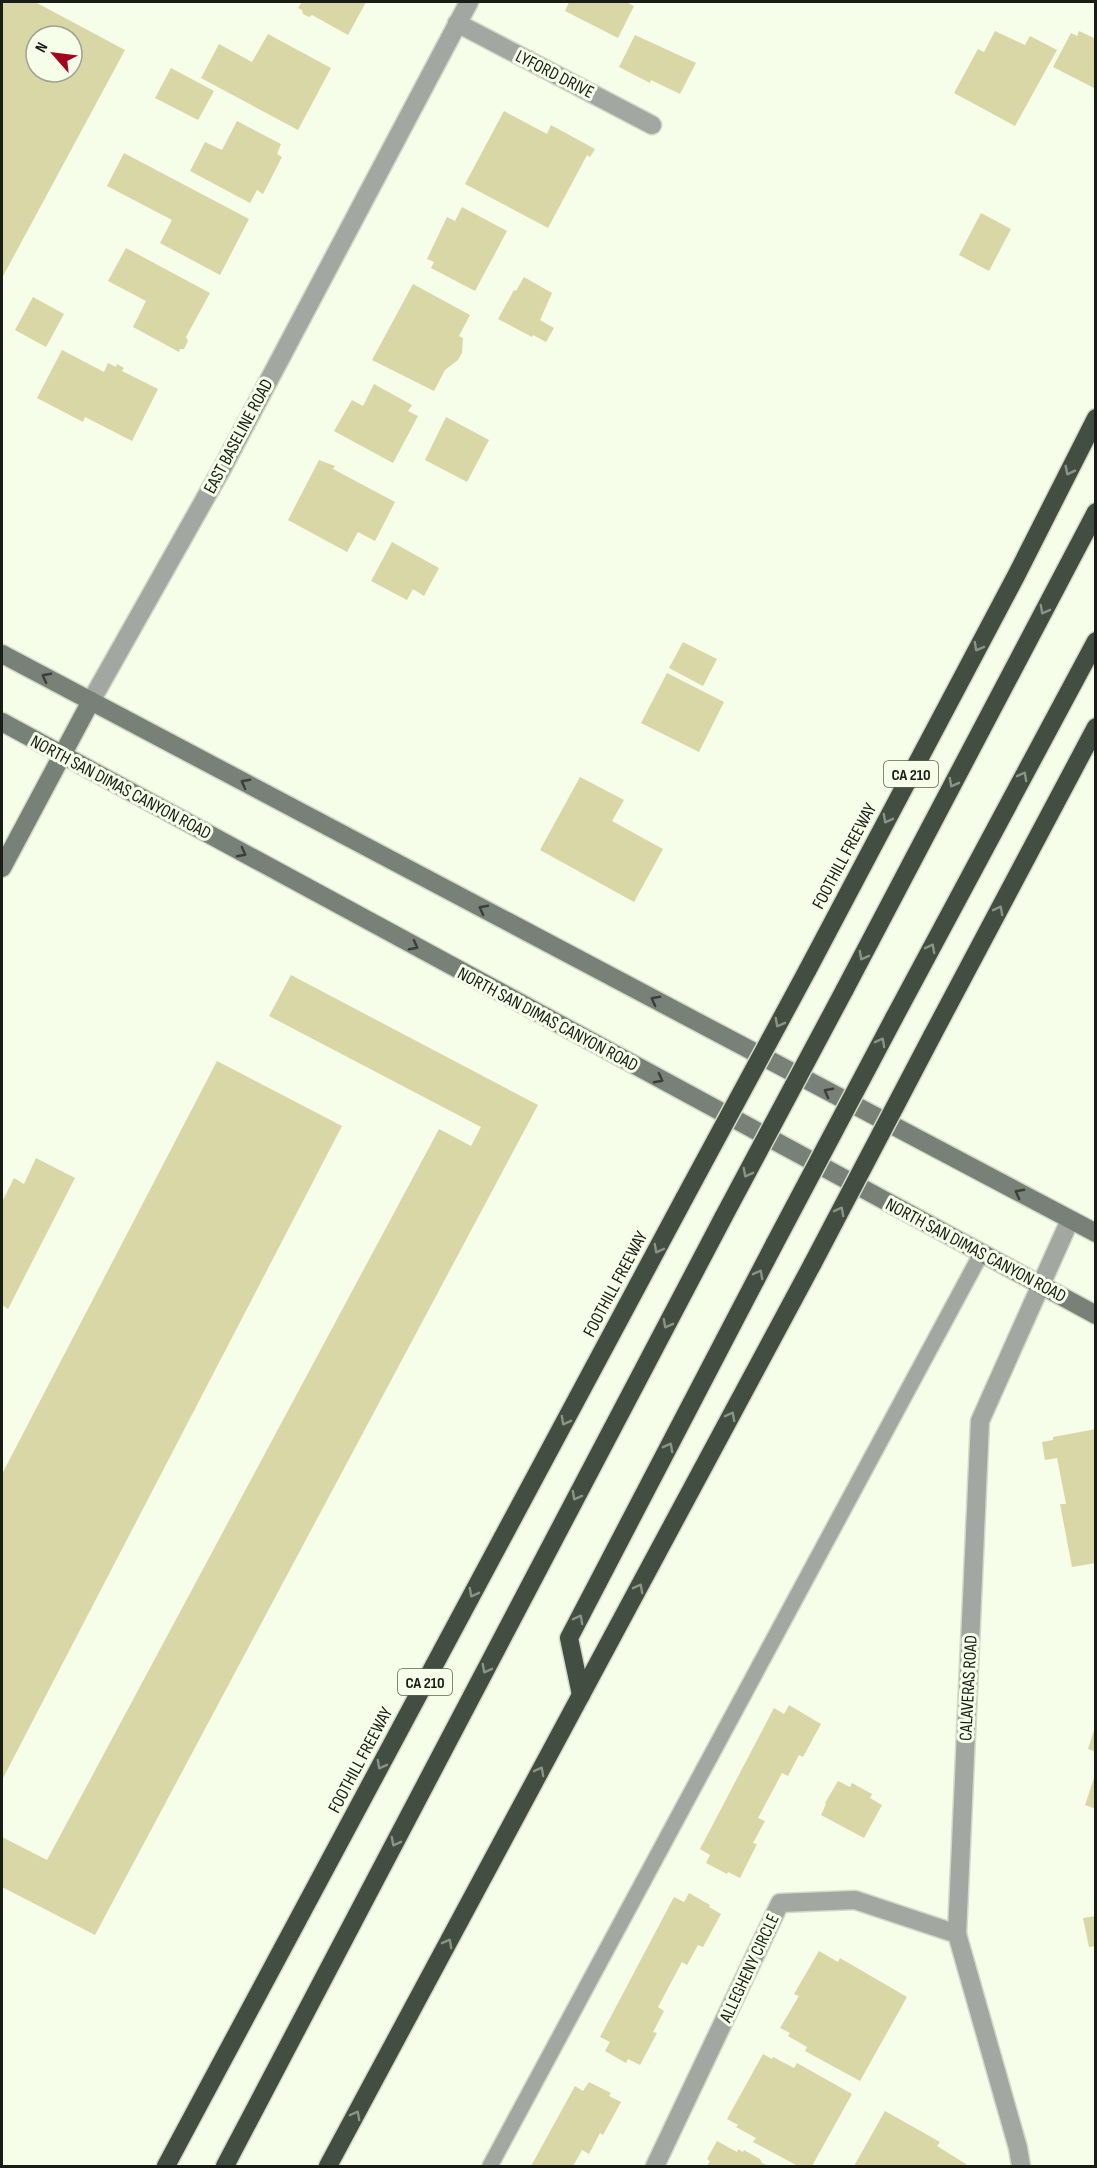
<svg xmlns="http://www.w3.org/2000/svg" width="1097" height="2168" font-family="'Sofia Sans Condensed',sans-serif">
<style>
.building{fill:#dad7a7;fill-rule:evenodd}
.lines{fill:none;stroke-linecap:round;stroke-linejoin:round}
.lane-casing{stroke:#d3d9c7;stroke-width:18}
.street-casing{stroke:#d3d9c7;stroke-width:21}
.secondary-casing{stroke:#d3d9c7;stroke-width:21}
.highway-casing{stroke:#d3d9c7;stroke-width:21}
.lane{stroke:#a2a8a1;stroke-width:15}
.street{stroke:#a2a8a1;stroke-width:18}
.secondary{stroke:#788177;stroke-width:18}
.highway{stroke:#424e41;stroke-width:18}
.highway-bridge-casing{stroke:#d3d9c7;stroke-width:21;stroke-linecap:butt}
.highway-bridge{stroke:#424e41;stroke-width:18}
.oneway{stroke:#8a9484}
.oneway2{stroke:#3b3f38}
.labels{text-anchor:middle;stroke-width:6;stroke-linejoin:round;paint-order:stroke}
.shield{fill:#f6fde9;stroke:#5c6055;stroke-width:1.5}
.shield-label{font-size:16px;font-weight:bold;fill:#1a1c16}
.street-label{font-size:18px;fill:#1a1c16;stroke:#f6fde9}
</style>
<rect width="100%" height="100%" fill="#f6fde9"/>
<g class="building">
<path d="M2 2H35L125 50 2 278ZM36 36H72V72H36Z"/>
<path d="M302 2H366L348 35 312 15 309 17 303 14 302 10 298 8Z"/>
<path d="M569 2H626L634 6 618 38 565 11Z"/>
<path d="M995 31 1025 45 1030 36 1057 50 1015 126 954 93 978 49 984 52Z"/>
<path d="M1079 31 1096 39V89L1053 67 1071 33 1077 36Z"/>
<path d="M268 34 331 68 298 130 201 78 219 44 252 62Z"/>
<path d="M635 35 696 63 680 94 651 80 650 83 619 67Z"/>
<path d="M171 68 214 91 198 120 155 98Z"/>
<path d="M504 111 547 134 551 125 595 149 590 157 587 155 548 228 465 184Z"/>
<path d="M237 121 281 144 277 154 282 157 263 194 257 190 250 203 190 171 205 142 222 150Z"/>
<path d="M124 153 249 219 220 275 160 243 172 220 107 186Z"/>
<path d="M462 207 507 231 475 291 431 268 434 262 427 259 447 217 455 221Z"/>
<path d="M981 213 1011 229 989 271 959 255Z"/>
<path d="M126 248 210 293 186 337 188 341 184 349H180L179 352 133 327 146 301 108 281Z"/>
<path d="M524 277 552 293 540 320 554 328 546 342 533 335 532 337 498 319 514 290 516 291Z"/>
<path d="M413 284 470 315 459 336 463 338 462 353 458 360 445 370 434 391 372 360Z"/>
<path d="M33 297 64 314 46 347 15 330Z"/>
<path d="M62 350 104 372 108 363 116 367 117 364 124 368 122 371 158 389 132 441 85 417 83 422 37 398Z"/>
<path d="M374 384 412 405 408 411 418 416 393 463 334 431 352 400 363 406Z"/>
<path d="M446 417 489 440 467 482 425 460Z"/>
<path d="M319 460 335 466 333 469 395 502 375 541 358 532 347 552 288 520Z"/>
<path d="M392 542 439 568 424 596 413 589 407 600 371 581Z"/>
<path d="M683 642 717 659 703 686 669 668Z"/>
<path d="M667 673 724 702 699 752 641 723Z"/>
<path d="M580 777 624 800 612 821 663 849 634 902 540 850Z"/>
<path d="M291 975 538 1105 95 1935 2 1887V1837L47 1860 439 1129 471 1146 481 1127 269 1016Z"/>
<path d="M217 1061 342 1126 2 1780V1474Z"/>
<path d="M36 1158 75 1178 8 1309 2 1305V1202L14 1178 24 1184Z"/>
<path d="M1096 1429V1563L1072 1567 1060 1504H1066L1057 1458 1045 1460 1042 1442 1053 1440V1437Z"/>
<path d="M789 1705 821 1724 803 1757 799 1755 788 1776 782 1773 758 1818 765 1821 753 1843 757 1844 740 1878 728 1872 727 1874 706 1863 710 1855 700 1849 774 1708 784 1714Z"/>
<path d="M1095 1727H1096V1752L1088 1749Z"/>
<path d="M1095 1775H1096V1809L1085 1805Z"/>
<path d="M838 1781 850 1787 852 1783 872 1794 870 1798 882 1805 864 1838 821 1815 826 1804 825 1803Z"/>
<path d="M689 1893 710 1905 709 1907 721 1914 703 1947 698 1945 687 1965 682 1962 658 2007 664 2011 653 2032 657 2033 640 2065 628 2059 626 2063 605 2051 610 2042 600 2037 674 1897 684 1902Z"/>
<path d="M1096 1916V1946L1089 1947 1083 1918Z"/>
<path d="M819 1951 838 1962 840 1958 907 1997 860 2081 805 2051 807 2047 788 2036 790 2033 780 2028 799 1996 794 1994Z"/>
<path d="M763 2054 772 2059 773 2057 794 2068 797 2063 852 2094 812 2166H798L753 2142 756 2138 736 2127 738 2125 727 2119Z"/>
<path d="M589 2082 611 2093 609 2096 621 2102 603 2135 600 2133 589 2154 582 2150 573 2166H531L575 2086 583 2091Z"/>
<path d="M885 2111 940 2142 937 2146 966 2164 965 2166H854Z"/>
<path d="M717 2141 737 2152 738 2149 743 2152 744 2150 760 2159 762 2163 768 2166H707L710 2161 707 2159Z"/>
</g>
<g class="lines">
<g class="lane-casing">
<path id="lane" d="M490 2166 981 1254"/>
</g>
<g class="street-casing">
<g id="street">
<path d="M457 23 652 125"/>
<path d="M91 701 224 465 469 2"/>
<path d="M655 2166 780 1903 855 1900 957 1934"/>
<path d="M1021 2166 1018 2148 957 1934 980 1421 1070 1220"/>
</g>
</g>
<g class="secondary-casing">
<g id="secondary">
<path d="M2 654 1096 1233"/>
<path d="M2 722 1096 1315"/>
<path d="M2 868 91 701"/>
</g>
</g>
<g class="highway-casing">
<g id="highway">
<path d="M807 971 1016 576 1096 418"/>
<path d="M844 991 1096 512"/>
<path d="M894 1018 1096 641"/>
<path d="M932 1036 1096 727"/>
<path d="M581 1695 569 1638 775 1243"/>
<path d="M166 2166 685 1197"/>
<path d="M225 2166 724 1216"/>
<path d="M328 2166 813 1263"/>
</g>
</g>
<use href="#lane" class="lane"/>
<use href="#street" class="street"/>
<use href="#secondary" class="secondary"/>
<use href="#highway" class="highway"/>
<g class="highway-bridge-casing">
<g id="highway-bridge">
<path d="M685 1197 807 971"/>
<path d="M724 1216 844 991"/>
<path d="M775 1243 894 1018"/>
<path d="M813 1263 932 1036"/>
</g>
</g>
<use href="#highway-bridge" class="highway-bridge"/>
</g>
<defs><path id="oneway-chevron" d="M-2-3.5L2.5 0L-2 3.5" fill="none" stroke-width="1.6" stroke-linecap="round" stroke-linejoin="round" transform="scale(1.5)"/></defs>
<g class="oneway">
<use href="#oneway-chevron" transform="translate(1069 471) rotate(117)"/>
<use href="#oneway-chevron" transform="translate(1044 610) rotate(118)"/>
<use href="#oneway-chevron" transform="translate(978 647) rotate(118)"/>
<use href="#oneway-chevron" transform="translate(1023 776) rotate(-62)"/>
<use href="#oneway-chevron" transform="translate(953 783) rotate(118)"/>
<use href="#oneway-chevron" transform="translate(887 819) rotate(118)"/>
<use href="#oneway-chevron" transform="translate(999 910) rotate(-62)"/>
<use href="#oneway-chevron" transform="translate(931 948) rotate(-62)"/>
<use href="#oneway-chevron" transform="translate(863 956) rotate(118)"/>
<use href="#oneway-chevron" transform="translate(779 1023) rotate(118)"/>
<use href="#oneway-chevron" transform="translate(881 1042) rotate(-62)"/>
<use href="#oneway-chevron" transform="translate(747 1173) rotate(118)"/>
<use href="#oneway-chevron" transform="translate(840 1211) rotate(-62)"/>
<use href="#oneway-chevron" transform="translate(658 1249) rotate(118)"/>
<use href="#oneway-chevron" transform="translate(759 1274) rotate(-62)"/>
<use href="#oneway-chevron" transform="translate(667 1324) rotate(118)"/>
<use href="#oneway-chevron" transform="translate(731 1416) rotate(-62)"/>
<use href="#oneway-chevron" transform="translate(565 1421) rotate(118)"/>
<use href="#oneway-chevron" transform="translate(669 1447) rotate(-62)"/>
<use href="#oneway-chevron" transform="translate(576 1496) rotate(118)"/>
<use href="#oneway-chevron" transform="translate(639 1588) rotate(-62)"/>
<use href="#oneway-chevron" transform="translate(473 1593) rotate(118)"/>
<use href="#oneway-chevron" transform="translate(579 1619) rotate(-62)"/>
<use href="#oneway-chevron" transform="translate(486 1669) rotate(118)"/>
<use href="#oneway-chevron" transform="translate(381 1765) rotate(118)"/>
<use href="#oneway-chevron" transform="translate(540 1771) rotate(-62)"/>
<use href="#oneway-chevron" transform="translate(395 1842) rotate(118)"/>
<use href="#oneway-chevron" transform="translate(448 1943) rotate(-62)"/>
<use href="#oneway-chevron" transform="translate(356 2115) rotate(-62)"/>
</g>
<g class="oneway2">
<use href="#oneway-chevron" transform="translate(46 677) rotate(-152)"/>
<use href="#oneway-chevron" transform="translate(245 783) rotate(-152)"/>
<use href="#oneway-chevron" transform="translate(242 853) rotate(28)"/>
<use href="#oneway-chevron" transform="translate(483 909) rotate(-152)"/>
<use href="#oneway-chevron" transform="translate(414 946) rotate(28)"/>
<use href="#oneway-chevron" transform="translate(655 1000) rotate(-152)"/>
<use href="#oneway-chevron" transform="translate(659 1079) rotate(28)"/>
<use href="#oneway-chevron" transform="translate(828 1092) rotate(-152)"/>
<use href="#oneway-chevron" transform="translate(1019 1193) rotate(-152)"/>
</g>
<g class="labels">
<g class="shield">
<rect x="884" y="761" width="54" height="26" rx="4.5"/>
<rect x="398" y="1669" width="54" height="26" rx="4.5"/>
</g>
<g class="shield-label">
<text x="911" y="780">CA 210</text>
<text x="425" y="1688">CA 210</text>
</g>
<g class="street-label">
<text transform="translate(555 74) rotate(27)" y="6">LYFORD DRIVE</text>
<text transform="translate(238 436) rotate(-62)" y="6">EAST BASELINE ROAD</text>
<text transform="translate(121 787) rotate(28)" y="6">NORTH SAN DIMAS CANYON ROAD</text>
<text transform="translate(844 856) rotate(-62)" y="6">FOOTHILL FREEWAY</text>
<text transform="translate(548 1019) rotate(28)" y="6">NORTH SAN DIMAS CANYON ROAD</text>
<text transform="translate(976 1250) rotate(28)" y="6">NORTH SAN DIMAS CANYON ROAD</text>
<text transform="translate(615 1284) rotate(-62)" y="6">FOOTHILL FREEWAY</text>
<text transform="translate(968 1688) rotate(-87)" y="6">CALAVERAS ROAD</text>
<text transform="translate(360 1760) rotate(-62)" y="6">FOOTHILL FREEWAY</text>
<text transform="translate(749 1968) rotate(-65)" y="6">ALLEGHENY CIRCLE</text>
</g>
</g>
<rect width="1097" height="2168" fill="none" stroke="#1a1c16" stroke-width="6"/>
<g transform="translate(54 54) rotate(298)"><circle r="28" fill="#f6fde9" stroke="#9ea395" stroke-width="1.5"/>
<path d="M0-4.5L10 22L0 15L-10 22Z" fill="#a2041c"/>
<text y="-9" font-size="16" font-weight="bold" text-anchor="middle" fill="#1a1c16">N</text>
</g>
</svg>
